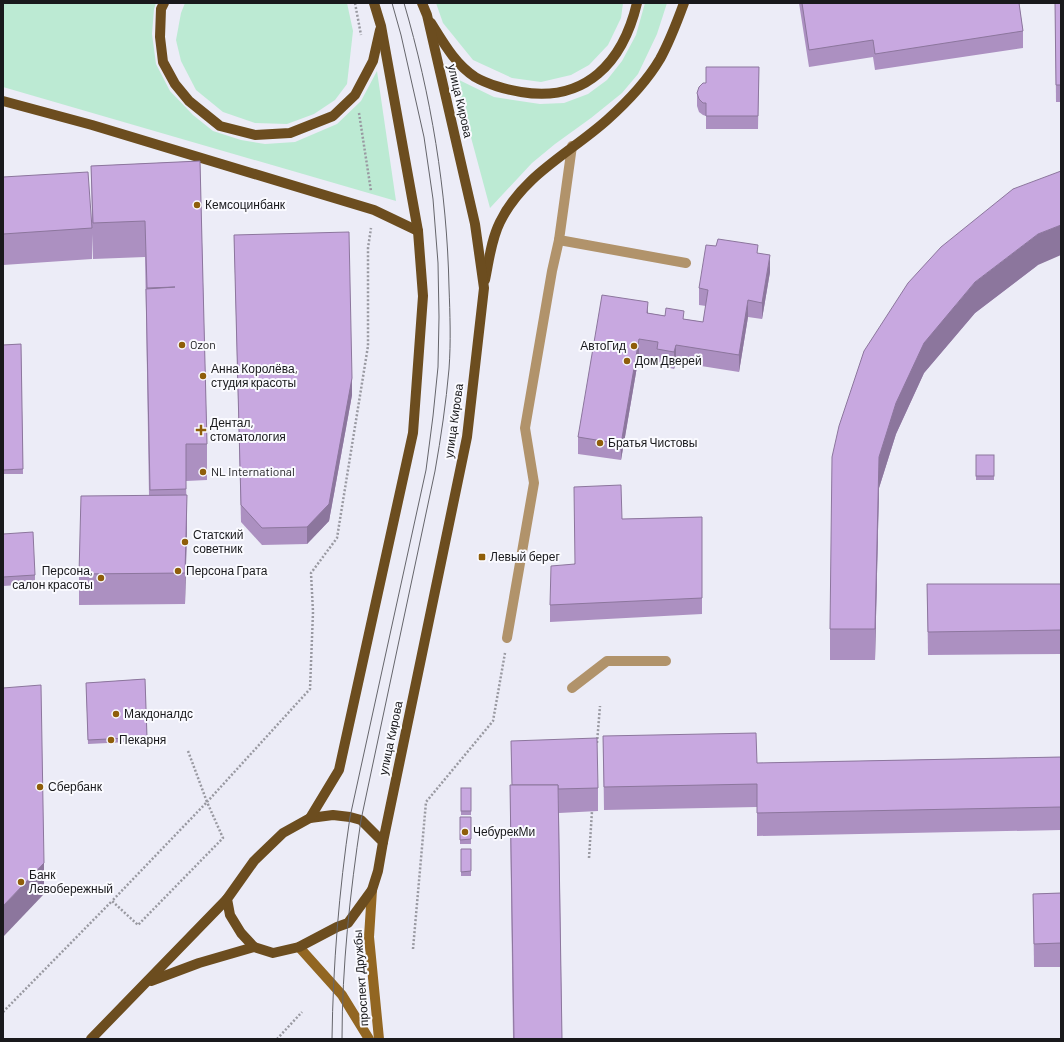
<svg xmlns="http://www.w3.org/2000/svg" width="1064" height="1042" font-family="Barlow,sans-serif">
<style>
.green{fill:#bcead3}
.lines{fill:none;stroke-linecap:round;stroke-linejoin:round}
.path{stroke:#9999a1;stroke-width:2.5;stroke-dasharray:2 2;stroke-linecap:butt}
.service{stroke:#b1936b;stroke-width:10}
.secondary{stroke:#926622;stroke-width:10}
.primary{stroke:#6c4d1f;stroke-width:10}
.tram{stroke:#65656b;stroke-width:1}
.wall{fill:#ac90c1}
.shaded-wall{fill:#8c769d}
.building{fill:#c8a8e0;stroke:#8c769d}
.poi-dot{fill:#8f5e0a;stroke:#fafaff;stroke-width:1.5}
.labels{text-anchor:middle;stroke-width:4;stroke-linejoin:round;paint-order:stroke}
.street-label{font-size:12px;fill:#19191c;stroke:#fafaff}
.poi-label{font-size:12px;fill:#19191c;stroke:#fafaff;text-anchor:start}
</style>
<rect width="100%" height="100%" fill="#ececf7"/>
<g class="green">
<path d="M3 3H156L154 9 152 34 156 64 170 91 193 115 213 131 241 140 265 144 295 142 337 124 361 101 377 71 396 201 3 87Z"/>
<path d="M185 3H347L353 31 347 84 335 100 314 114 287 124 255 123 223 112 196 90 181 61 176 40 181 13Z"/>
<path d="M436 3H623L621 18 608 45 589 65 571 75 541 82 512 78 473 60 443 23Z"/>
<path d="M645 3H667L657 34 638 74 622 93 591 118 555 144 532 163 490 208 455 78 494 97 540 104 564 103 588 94 607 80 622 61 636 35Z"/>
</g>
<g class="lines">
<g class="path">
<path d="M355 3 361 35"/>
<path d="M359 113 371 191"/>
<path d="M597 743 600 706"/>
<path d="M188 751 207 802 112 901 138 925 223 838 207 802 310 689 313 612 311 573 337 538 368 346V248L371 228"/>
<path d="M589 858 592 811"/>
<path d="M413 949 426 802 493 721 505 653"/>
<path d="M3 1012 112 901"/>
<path d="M277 1039 302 1012"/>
</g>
<g class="service">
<path d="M572 146 559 240 686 263"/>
<path d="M507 638 534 483 525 428 552 271 559 240"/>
<path d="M572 688 607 661H666"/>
</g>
<g class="secondary">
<path d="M372 890 369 937 379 1039"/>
<path d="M299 947 342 995 369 1039"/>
</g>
<g class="primary">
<path d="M164 3 161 9 160 37 163 62 175 84 189 101 220 126 255 135 290 133 333 116 355 95 373 61 380 30"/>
<path d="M431 23C443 42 455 64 475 77 487 84 507 90 521 92 586 103 623 62 637 3"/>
<path d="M3 101 92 125 374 210 418 231"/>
<path d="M485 280C489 261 491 240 500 222 523 175 570 153 607 120 626 103 647 81 660 59 670 41 677 22 684 3"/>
<path d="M333 815 350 817 361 820 383 842 378 871 372 890 348 923 337 927 299 947 273 953 254 947 241 933 230 915 227 899 254 861 283 833 310 818Z"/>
<path d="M310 818 339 770 413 433 423 296 418 231 381 26 374 3"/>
<path d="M383 842 467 437 484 288 475 224 427 15 422 3"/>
<path d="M151 981 199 963 254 947"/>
<path d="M91 1039 227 899"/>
</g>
<g class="tram">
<path d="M332 1039C333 965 339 891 350 817L426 470 433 416 438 367 439 317 438 263 433 199 424 137 401 35 392 3"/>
<path d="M342 1039C342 966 350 893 361 820L435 471C441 437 446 403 449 369 451 342 450 314 449 287 447 191 431 95 404 3"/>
</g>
</g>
<g class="wall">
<path d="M799 3H1019L1023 31V48L875 70 873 57 809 67Z"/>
<path d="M1055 3H1061V102H1056Z"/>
<path d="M759 67 758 129H706V116L703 115 699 112 697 106V93L706 83Z"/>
<path d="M200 161 207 444V480L186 481 187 526 185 604 79 605V574L149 496 146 311 145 257 93 259 92 234V259L3 265V177L92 223 91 166Z"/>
<path d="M234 235 352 395 329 521 307 544 262 545 241 522Z"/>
<path d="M758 253 770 272 762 319 748 317 739 372 676 362 674 369 657 365V358L639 355 621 460 578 454V437L648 313 703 322 706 306 699 305V288Z"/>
<path d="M1038 265 975 313 924 373 896 434 879 488 875 660H830V629L864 351Z"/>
<path d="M21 344 23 474H3V345Z"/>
<rect x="976" y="455" width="18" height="25"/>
<path d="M702 517V614L550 622V605L574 564 622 519Z"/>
<path d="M3 534 35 575V584L3 586Z"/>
<path d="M927 584H1061V654L928 655Z"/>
<path d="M145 679 147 741 88 744 86 683Z"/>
<path d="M603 736 757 763 1061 757V830L757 836V807L604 810Z"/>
<path d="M511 741 598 788V811L559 813 562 1039H513L510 816V785H512Z"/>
<rect x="461" y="788" width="10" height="27"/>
<rect x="460" y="817" width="11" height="27"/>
<rect x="461" y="849" width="10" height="27"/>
<path d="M1061 893V967H1034L1033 894Z"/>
</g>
<g class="shaded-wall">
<path d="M1061 225V255L1038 265 975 313 924 373 896 434 879 488 875 660V629L879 457 896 403 924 343 975 282 1038 234Z"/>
<path d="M770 255V272L762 319V303Z"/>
<path d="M748 300V317L739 372V355Z"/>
<path d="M648 302V319L647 313Z"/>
<path d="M639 339V355L621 460V444Z"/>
<path d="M676 345V362L674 369V352Z"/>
<path d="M352 378V395L329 521 307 544V527Z"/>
<path d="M187 495V526L185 604V573Z"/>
<path d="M44 863V894L3 937V906Z"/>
</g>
<g class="building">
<path d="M802 3H1019L1023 31 875 54 873 40 809 50Z"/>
<path d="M1055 3H1061V85H1056Z"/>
<path d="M706 67H759L758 116H706V103H703L699 99 697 93 699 87 703 83H706Z"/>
<path d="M200 161 207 444H186V489L150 490 146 289 175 287 147 288 145 221 93 223 91 166Z"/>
<path d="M1061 171V225L1038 234 975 282 924 343 896 403 879 457 875 629H830L832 457 839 426 864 351 908 283 941 247 1013 189Z"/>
<path d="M88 172 92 228 3 234V177Z"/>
<path d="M349 232 352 378 329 504 307 527 262 528 241 505 234 235Z"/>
<path d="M718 239 758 245 757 253 770 255 762 303 748 300 739 355 676 345 674 352 657 349 658 342 639 339 621 444 578 437 602 295 648 302 647 313 665 316 666 308 684 311 683 319 703 322 708 290 699 288 706 245 716 246Z"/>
<path d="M21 344 23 469 3 470V345Z"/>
<rect x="976" y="455" width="18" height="21"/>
<path d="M621 485 622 519 702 517V598L550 605 551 566 575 564 574 487Z"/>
<path d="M187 495 185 573 79 574 81 496Z"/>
<path d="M33 532 35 575 3 577V534Z"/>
<path d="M927 584H1061V630L928 632Z"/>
<path d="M145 679 147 737 88 740 86 683Z"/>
<path d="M41 685 44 863 3 906V688Z"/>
<path d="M756 733 757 763 1061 757V807L757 813V784L604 787 603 736Z"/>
<path d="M597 738 598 788 558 789V785H512L511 741Z"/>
<path d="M510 785H558L562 1039H514Z"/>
<rect x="461" y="788" width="10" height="23"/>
<path d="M460 817H471V839L460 840Z"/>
<path d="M461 849H471V871L461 872Z"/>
<path d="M1061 893V943L1034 944 1033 894Z"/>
</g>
<g class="poi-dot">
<circle cx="197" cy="205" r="4"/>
<circle cx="182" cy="345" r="4"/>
<circle cx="634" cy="346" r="4"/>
<circle cx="627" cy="361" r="4"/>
<circle cx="203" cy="376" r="4"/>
<path d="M199 424h4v4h4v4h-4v4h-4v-4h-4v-4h4z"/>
<circle cx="600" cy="443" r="4"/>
<circle cx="203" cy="472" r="4"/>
<circle cx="185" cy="542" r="4"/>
<rect x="478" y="553" width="8" height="8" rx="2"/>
<circle cx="178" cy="571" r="4"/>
<circle cx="101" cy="578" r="4"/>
<circle cx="116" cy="714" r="4"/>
<circle cx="111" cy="740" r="4"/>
<circle cx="40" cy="787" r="4"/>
<circle cx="465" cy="832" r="4"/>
<circle cx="21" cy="882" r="4"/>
</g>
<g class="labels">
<g class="street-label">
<text transform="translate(460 101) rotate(77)" y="4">улица Кирова</text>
<text transform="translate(454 421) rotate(-82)" y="4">улица Кирова</text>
<text transform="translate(391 738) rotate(-78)" y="4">улица Кирова</text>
<text transform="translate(361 978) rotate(-94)" y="4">проспект Дружбы</text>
</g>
<g class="poi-label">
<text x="205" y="209">Кемсоцинбанк</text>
<text x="190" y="349">Ozon</text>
<text x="626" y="350" text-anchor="end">АвтоГид</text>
<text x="635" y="365">Дом Дверей</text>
<text x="211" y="373">Анна Королёва,<tspan x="211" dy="14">студия красоты</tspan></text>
<text x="210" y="427">Дентал,<tspan x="210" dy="14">стоматология</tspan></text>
<text x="608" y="447">Братья Чистовы</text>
<text x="211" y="476">NL International</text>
<text x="193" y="539">Статский<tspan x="193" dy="14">советник</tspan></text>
<text x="490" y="561">Левый берег</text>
<text x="93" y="575" text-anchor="end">Персона,<tspan x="93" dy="14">салон красоты</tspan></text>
<text x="186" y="575">Персона Грата</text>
<text x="124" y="718">Макдоналдс</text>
<text x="119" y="744">Пекарня</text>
<text x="48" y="791">Сбербанк</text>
<text x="473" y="836">ЧебурекМи</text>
<text x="29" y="879">Банк<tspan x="29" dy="14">Левобережный</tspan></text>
</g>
</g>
<rect width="1064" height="1042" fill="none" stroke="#19191c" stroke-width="8"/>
</svg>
